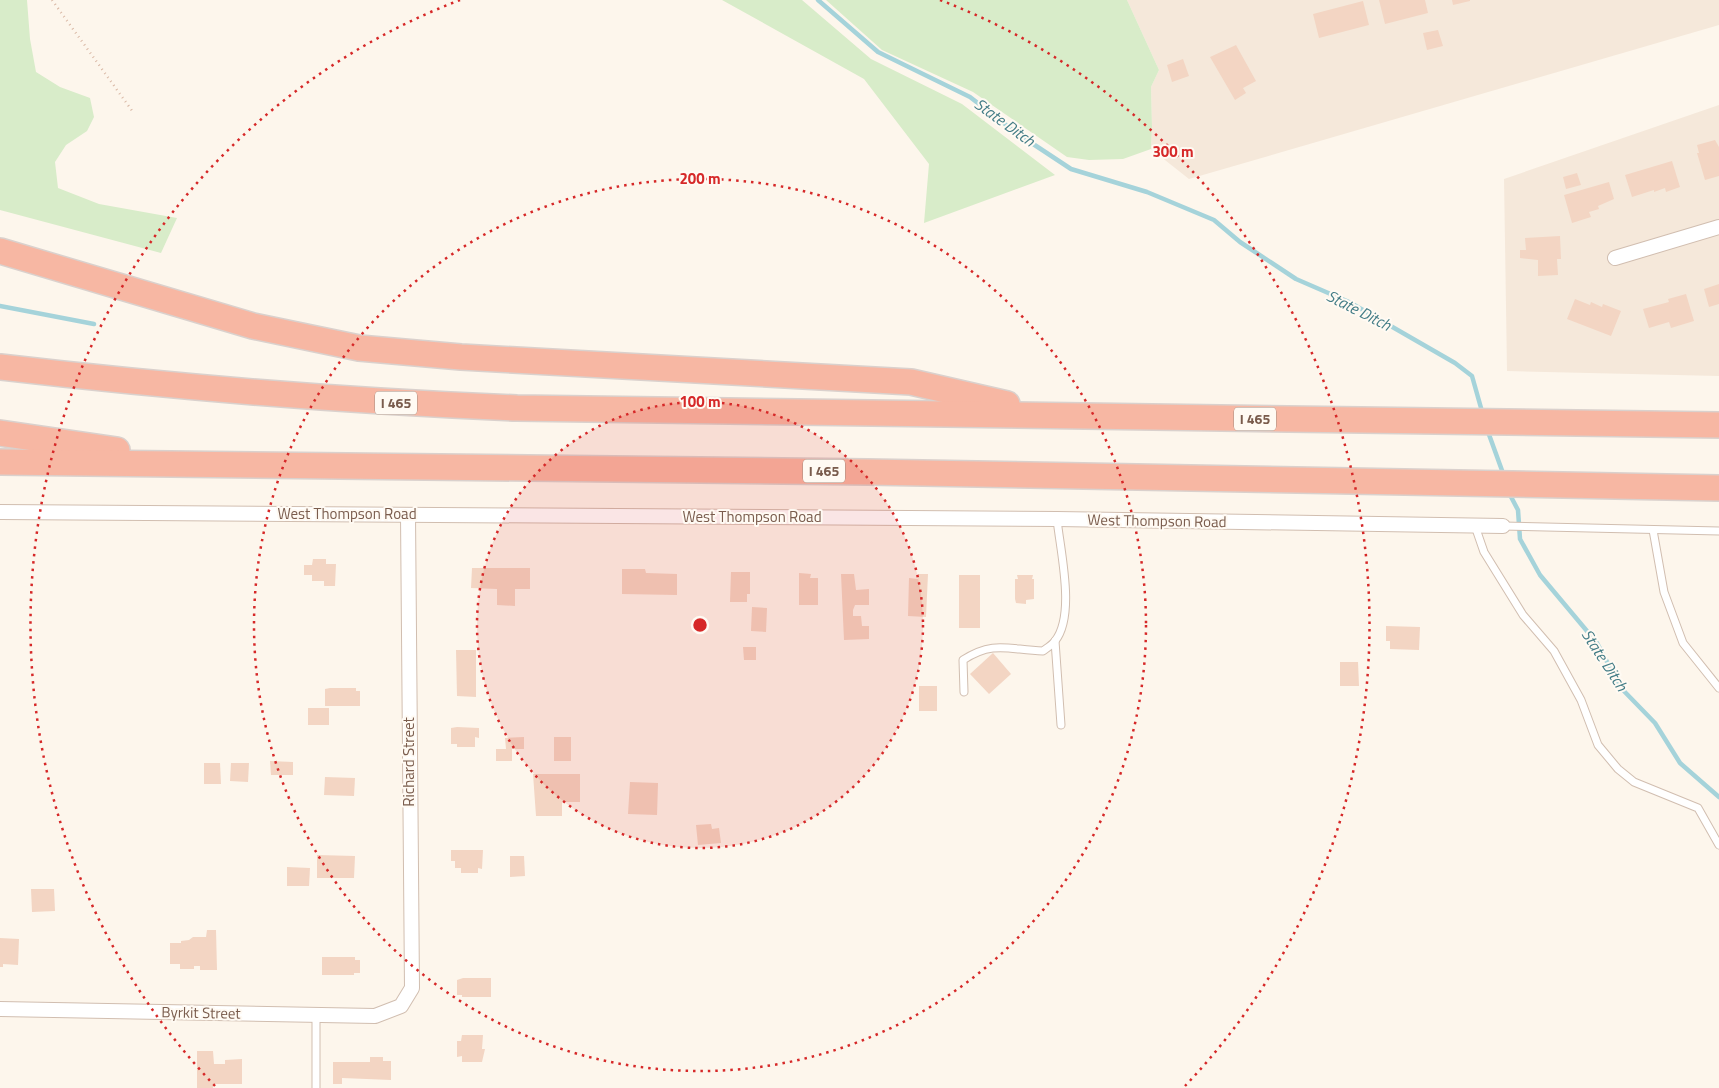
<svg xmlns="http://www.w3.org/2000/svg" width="1719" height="1088" font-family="'Titillium Web',sans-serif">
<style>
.residential{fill:#f5e8da}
.green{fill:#d8ecc9}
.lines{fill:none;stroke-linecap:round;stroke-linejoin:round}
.stream{stroke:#a5d3da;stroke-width:4.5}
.building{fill:#f3d5c3}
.service-casing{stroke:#d1beb0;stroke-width:9}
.minor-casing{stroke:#d1beb0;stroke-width:16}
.motorway-casing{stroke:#dad1cd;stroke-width:28}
.path{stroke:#d9b8a5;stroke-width:2.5;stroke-dasharray:1 4;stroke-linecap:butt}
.service{stroke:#fff;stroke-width:7}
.minor{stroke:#fff;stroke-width:14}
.motorway{stroke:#f7b7a3;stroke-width:25}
.ring{fill:none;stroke:#d62828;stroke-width:2.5;stroke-dasharray:2.5 5}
.labels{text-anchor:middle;stroke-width:4;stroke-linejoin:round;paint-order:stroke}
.shield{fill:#fffaf3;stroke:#a28b7f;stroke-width:1}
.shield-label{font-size:14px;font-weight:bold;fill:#7a5c4d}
.street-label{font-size:15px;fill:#7a5c4d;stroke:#fffaf3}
.water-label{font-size:16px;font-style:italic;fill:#437c86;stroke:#fffaf3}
.centre{fill:#d62828;stroke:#fffaf3;stroke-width:2.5}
.ring-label{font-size:15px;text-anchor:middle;font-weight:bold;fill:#d62828;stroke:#fffaf3;stroke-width:4;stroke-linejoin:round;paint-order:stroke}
</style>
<rect width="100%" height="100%" fill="#fdf6ec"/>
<g class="residential">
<path d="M1127 0H1719V25L1189 179 1151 149 1152 127 1151 87 1159 70Z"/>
<path d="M1719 105V376L1507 371 1504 179Z"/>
</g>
<g class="green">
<path d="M0 0H27L30 39 36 72 60 87 90 98 94 117 87 131 66 145 55 162 58 188 99 204 177 218 161 253 0 210Z"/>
<path d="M722 0H802L871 59 962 104 1055 175 924 223 929 164 864 79Z"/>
<path d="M826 0H1127L1159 70 1151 87 1152 127 1151 149 1123 159 1089 160 1067 157 973 92 882 50Z"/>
</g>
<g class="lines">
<g class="stream">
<path d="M818 0 878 52 970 97 1018 134 1071 169 1147 192 1214 220 1240 242 1296 279 1349 302 1455 363 1472 376 1483 415"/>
<path d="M0 306 94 324"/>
<path d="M1487 429 1504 476"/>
<path d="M1509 493 1518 510 1520 539 1540 575 1597 643 1621 688 1655 723 1680 763 1719 797"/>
</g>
</g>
<g class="building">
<path d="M1379 0H1425L1428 13 1385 24Z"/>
<path d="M1452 0H1470V1L1453 5Z"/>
<path d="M1363 1 1369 25 1319 38 1313 14Z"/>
<path d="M1438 30 1443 46 1427 50 1423 33Z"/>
<path d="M1236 45 1256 81 1243 88 1246 93 1235 100 1210 57Z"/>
<path d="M1183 59 1189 76 1172 82 1167 65Z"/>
<path d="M1715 140 1719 147V176L1705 180 1697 153H1699L1697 145Z"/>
<path d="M1672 161 1680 187 1666 192 1665 188 1654 192V190L1632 197 1625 175Z"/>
<path d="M1577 173 1581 185 1566 189 1563 177Z"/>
<path d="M1609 182 1614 199 1598 206 1599 209 1589 212 1591 217 1572 223 1564 195Z"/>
<path d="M1560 236 1561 259H1557L1558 275 1538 276V260L1520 258V250H1526L1525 238Z"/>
<path d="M1719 284V304L1709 307 1704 289Z"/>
<path d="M1686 294 1694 321 1671 328 1669 322 1649 328 1643 309 1669 302 1668 299Z"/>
<path d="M1575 299 1590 305 1591 302 1602 307 1603 304 1621 311 1611 336 1567 319Z"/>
<path d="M313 559H326V564H336L335 586H324V581H312V575H304V565H312Z"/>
<path d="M472 568H530V589H515V606L497 605V589L471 588Z"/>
<path d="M622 569H645L646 573 677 574V595L622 594Z"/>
<path d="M731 572H750V594H747V602H730Z"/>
<path d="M799 573 811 574 810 578H818V605H799Z"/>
<path d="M841 574H854L856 590 869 589V605H855L853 610V616H861L862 626H869V639L844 640Z"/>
<path d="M918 574H928L926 617 908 616 909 578 918 579Z"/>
<rect x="959" y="575" width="21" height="53"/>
<path d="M1017 575H1033L1032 579H1034V599L1026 600V604L1016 603 1015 599V579H1018Z"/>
<path d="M752 607 767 608 766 632 751 631Z"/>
<path d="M1386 626 1420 627 1419 650 1390 649V641H1386Z"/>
<path d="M743 647H756V660H744Z"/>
<path d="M456 650H476V697L457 696Z"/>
<path d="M993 653 1011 674 989 694 970 674Z"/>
<path d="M1340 662H1358L1359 686H1340Z"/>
<rect x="919" y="686" width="18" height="25"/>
<path d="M330 688H356V691H360V706H325V689Z"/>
<rect x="308" y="708" width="21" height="17"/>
<path d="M457 727 479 728V738L475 737V747H457V744H451V728Z"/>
<path d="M524 737V749H512V761H496V749H506L505 738Z"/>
<rect x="554" y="737" width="17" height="24"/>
<path d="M270 761 293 762V775H271Z"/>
<path d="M204 763H220L221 784H204Z"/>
<path d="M231 763H249L248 782 230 781Z"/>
<path d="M533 774H580V802H562V816H536Z"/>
<path d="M325 777 355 778 354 796 324 795Z"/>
<path d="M630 782 658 783 657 815 628 814Z"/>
<path d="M711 824 712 829 719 828 721 843 698 845 696 825Z"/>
<path d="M451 850H483L482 869 478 868V873H461V868H455V861H451Z"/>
<path d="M317 855 355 856 354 878H317Z"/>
<path d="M510 856H524L525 876 510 877Z"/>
<path d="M287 867 310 868 309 886H287Z"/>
<path d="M31 889H54L55 911 32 912Z"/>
<path d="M207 930H216L217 970H200V966H194V969H180V964H170V943H181V941L189 940 193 937H206Z"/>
<path d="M0 938 19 939 18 965 3 964V967H0Z"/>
<path d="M322 957H355V960H360V973H354V975H322Z"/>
<path d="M463 978H491V997H462V995H457V980Z"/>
<path d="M462 1035H483L482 1049H485L482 1062H462V1056L457 1057V1041H461Z"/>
<path d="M197 1051H213L214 1064H225V1060L242 1059V1084H213V1088H197Z"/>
<path d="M370 1057H383V1061H391V1080L342 1078V1084H333V1062H370Z"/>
</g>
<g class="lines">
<g class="service-casing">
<g id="service">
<path d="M1475 526 1484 552 1523 615 1554 651 1581 700 1598 745 1618 769 1634 782 1698 808 1719 845"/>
<path d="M1503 526 1719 531"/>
<path d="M1653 530 1664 592 1683 643 1719 688"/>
<path d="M1055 641 1061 725"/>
<path d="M964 692 963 660C994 640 1009 650 1043 651 1047 648 1052 645 1055 641 1076 615 1060 550 1057 519"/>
<path d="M316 1088V1015"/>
</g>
</g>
<g class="minor-casing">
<g id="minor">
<path d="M1615 258 1719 227"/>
<path d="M0 512 1057 519 1503 526"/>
<path d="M0 1009 375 1016 401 1006 412 988 408 515"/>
</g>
</g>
<g class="motorway-casing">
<g id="motorway">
<path d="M0 251 253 326 359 348 461 357 911 382 1007 404"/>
<path d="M0 367C172 387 344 401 517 408L1719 425"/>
<path d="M0 433 117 450"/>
<path d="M0 462 868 472 1719 488"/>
</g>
</g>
<path class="path" d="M52 0 133 112"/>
<use href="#service" class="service"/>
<use href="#minor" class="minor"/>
<use href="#motorway" class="motorway"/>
</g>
<circle cx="700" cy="625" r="223" fill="#d62828" fill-opacity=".12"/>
<g class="ring">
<circle cx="700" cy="625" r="223"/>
<circle cx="700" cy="625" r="446"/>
<path d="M215 1086A669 669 0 0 1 460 0M940 0A669 669 0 0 1 1185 1086"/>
</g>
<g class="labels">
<g class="shield">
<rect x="375" y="391.5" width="42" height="23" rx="4"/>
<rect x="1234" y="407.5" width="42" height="23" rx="4"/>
<rect x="803" y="459.5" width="42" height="23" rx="4"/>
</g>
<g class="shield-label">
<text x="396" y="408">I 465</text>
<text x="1255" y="424">I 465</text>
<text x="824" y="476">I 465</text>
</g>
<g class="street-label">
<text x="347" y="519">West Thompson Road</text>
<text x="752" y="522">West Thompson Road</text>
<text transform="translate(1157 521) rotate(1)" y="5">West Thompson Road</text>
<text transform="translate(409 762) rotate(-90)" y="5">Richard Street</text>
<text transform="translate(201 1013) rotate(1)" y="5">Byrkit Street</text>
</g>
<g class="water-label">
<text transform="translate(1005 122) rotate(36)" y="6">State Ditch</text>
<text transform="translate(1359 310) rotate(27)" y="6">State Ditch</text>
<text transform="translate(1605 660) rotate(57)" y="6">State Ditch</text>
</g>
</g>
<circle cx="700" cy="625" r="8" class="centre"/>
<g class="ring-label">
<text x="1173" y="157">300 m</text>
<text x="700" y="184">200 m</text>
<text x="700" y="407">100 m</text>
</g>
</svg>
